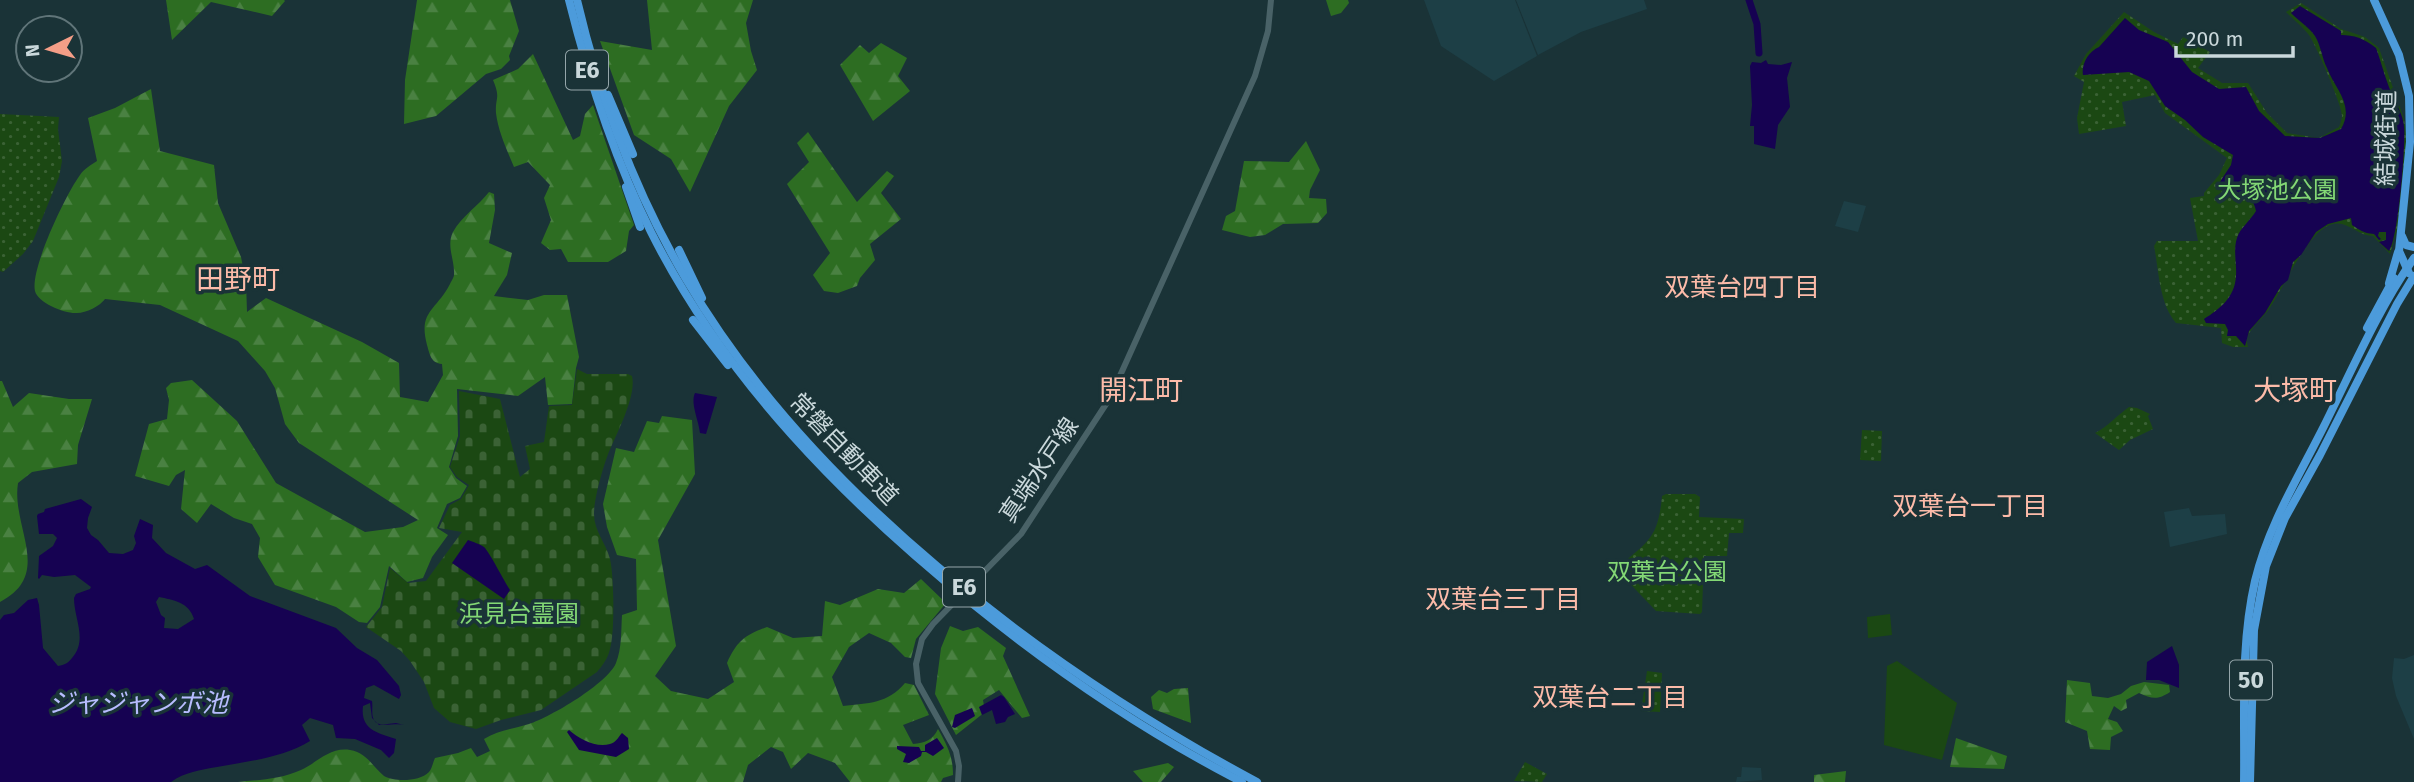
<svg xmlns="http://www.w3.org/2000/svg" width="2414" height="782" font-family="'Fira Sans','Noto Sans JP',sans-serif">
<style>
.built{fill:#1d3f46}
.grass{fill:#1b4813}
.forest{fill:url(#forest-firs)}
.cemetery{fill:url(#cemetery-stones)}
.park{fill:url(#park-dots)}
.water{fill:#160252;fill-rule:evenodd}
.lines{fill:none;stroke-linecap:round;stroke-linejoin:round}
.river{stroke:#160252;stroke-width:7}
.secondary{stroke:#496267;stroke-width:6}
.highway{stroke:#4c9bdb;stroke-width:8}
.labels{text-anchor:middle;stroke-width:7;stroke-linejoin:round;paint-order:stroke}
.shield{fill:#1a3337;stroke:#95a6aa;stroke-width:2}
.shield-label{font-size:23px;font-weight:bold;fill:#cad8db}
.street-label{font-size:24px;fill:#cad8db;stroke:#1a3337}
.park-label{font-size:24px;fill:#83d875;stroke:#1a3337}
.neighbourhood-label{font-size:26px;fill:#fcbba9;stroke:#1a3337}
.water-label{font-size:26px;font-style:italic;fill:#b7bcff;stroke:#1a3337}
.quarter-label{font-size:28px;fill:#fcbba9;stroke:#1a3337}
</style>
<defs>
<pattern id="forest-firs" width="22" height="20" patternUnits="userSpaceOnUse" patternTransform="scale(1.75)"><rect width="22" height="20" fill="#2d6d22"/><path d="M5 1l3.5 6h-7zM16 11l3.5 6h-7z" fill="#4a8142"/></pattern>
<pattern id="cemetery-stones" width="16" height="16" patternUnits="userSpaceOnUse" patternTransform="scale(1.75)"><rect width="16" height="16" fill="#1b4813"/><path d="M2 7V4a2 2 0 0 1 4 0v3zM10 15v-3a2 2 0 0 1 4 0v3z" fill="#3b6235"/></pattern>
<pattern id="park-dots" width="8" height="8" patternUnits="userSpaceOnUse" patternTransform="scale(1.75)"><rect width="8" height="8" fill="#1b4813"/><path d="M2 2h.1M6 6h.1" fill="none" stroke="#3b6235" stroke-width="1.8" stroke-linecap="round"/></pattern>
</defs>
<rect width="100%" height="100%" fill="#1a3337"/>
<g class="built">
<path d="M1424 0H1515L1537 56 1494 81 1441 46Z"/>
<path d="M1516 0H1644L1647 9 1581 32 1538 55Z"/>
<path d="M1844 201 1866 206 1858 232 1835 226Z"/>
<path d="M2189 508 2192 516 2225 514 2227 534 2170 547 2164 512Z"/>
<path d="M2414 655V739L2396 696 2392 678 2394 658 2404 659Z"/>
<path d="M1742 767 1761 768 1762 780 1736 782 1737 777H1741Z"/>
</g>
<g class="grass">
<path d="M1890 614 1892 635 1868 638 1867 617Z"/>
<path d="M1897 661 1957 703 1942 760 1884 745 1887 666Z"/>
</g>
<g class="forest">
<path d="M166 0H284L285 1 272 16 211 2 172 40Z"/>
<path d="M417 0H510L519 31 509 56 510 60 501 69 486 74 436 116 404 124 405 80Z"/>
<path d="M647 0H753L746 23 751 51 757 70 729 106 690 192 671 159 634 135 600 41 652 50Z"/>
<path d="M1326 0H1348L1349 3 1341 13 1331 16Z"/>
<path d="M881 43 907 58 898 76 910 91 873 121 840 65 860 45 869 53Z"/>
<path d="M533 54 573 140 580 136 585 114 593 105 634 225 629 231 626 251 608 262H568L561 249 550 250 541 243 551 220 544 198 550 185 528 162 514 167C507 150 498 131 496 113 495 97 501 99 493 80L518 69Z"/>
<path d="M151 89 160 151 214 165 218 203 241 257 246 282 247 312 266 298 362 342 399 363 400 397 428 402 443 375 442 364C431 363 430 355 427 345 418 311 436 311 450 284 451 282 454 277 454 275 455 260 446 246 453 232 461 217 479 205 489 192L494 194 495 210 489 243 512 253 507 275 494 296 528 300 544 295H567L579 357 576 368 572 404 548 405 545 377 518 396 457 389 458 436 449 467 456 478 467 486 460 498 447 504 437 528 448 535 432 557 423 578 407 582 389 566 380 607 367 623 359 622 336 607 275 585 258 557 260 538 252 524 234 518 211 504 197 523 181 509 185 470 176 475 169 486 135 476 149 424 167 419 169 400 166 388 171 383 192 380 237 421 276 483 365 532 403 527 418 520 299 443 285 424 275 388 265 371 238 341 160 305 105 299C100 306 86 313 77 313 65 314 38 303 35 291 30 269 66 194 80 175 84 169 91 165 97 161L88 118 115 108Z"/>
<path d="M808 132 857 202 887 171 894 176 881 193 901 219 870 244 875 260 860 278 857 286 838 293 824 291 813 275 830 253 787 184 809 162 797 143Z"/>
<path d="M1306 141 1320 170 1310 190 1309 198 1326 199 1327 213 1318 223 1283 224 1265 235 1250 237 1222 230 1226 216 1235 211 1244 161 1289 162Z"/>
<path d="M0 381H2L13 407 29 393 69 399H92L78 445 77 464 32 472 18 483C11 527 54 574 0 602Z"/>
<path d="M662 416 692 420 695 474 658 540 676 646 655 676 671 691 708 699 734 682 727 663C737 641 745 635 767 627L793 638 822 636 825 601 840 605 878 589 904 593 921 579 946 603 916 639 911 658 905 657 891 643 869 633 849 647 832 677 843 706C869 703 887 704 905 683L914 685 929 715 903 725 913 744C925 743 933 740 938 729 947 745 953 756 953 775L943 778 941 782H850L835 763 808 753 791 769 783 752 771 747 748 765 743 782H238C259 780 281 779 301 770 318 762 330 747 350 750 367 753 372 766 384 776 395 782 419 782 429 772 432 769 433 762 435 758L458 753 471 748 477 757 490 751 484 739C499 730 513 729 529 724 551 717 608 683 616 663 622 648 621 631 622 615L637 610 636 559 617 555 607 527 603 504 616 448 634 452 647 421 659 423Z"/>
<path d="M950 626 963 631 978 627 1006 648 1003 656 1030 716 1022 718 999 690 983 700 985 712 956 735 935 694 941 648Z"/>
<path d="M2067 680 2090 683 2092 696 2108 698 2121 694 2131 686 2144 682 2169 685 2170 692C2158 700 2152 699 2139 693L2126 700 2127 708 2121 711 2114 706 2108 719 2117 722 2123 731 2111 737 2110 750 2090 749 2087 731 2065 722Z"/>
<path d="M1188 688 1191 723 1153 709 1151 697 1159 690 1167 693 1174 689Z"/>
<path d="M1956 738 2007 756 2004 769 1950 767Z"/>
<path d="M1168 763 1174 767 1161 782H1143L1133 771Z"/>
<path d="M1846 771 1845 782H1814V775Z"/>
</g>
<path class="cemetery" d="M577 369 587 374H628L632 376C637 397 615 436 607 457 602 471 594 499 594 514 594 531 606 543 610 559 614 576 615 632 610 649 608 658 603 665 597 672L541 710 501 720 476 729 450 722 434 708 424 682 410 661 401 651 366 627 382 607 390 568 408 583 426 581 462 532 439 528 450 505 461 499 469 485 457 477 450 467 460 436 459 391 500 399 520 477 530 469 525 446 544 442 549 406 572 405Z"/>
<g class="park">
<path d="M2301 3 2341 29 2365 37 2379 48 2404 119 2407 139 2397 230 2390 254 2373 236C2357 236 2349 221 2333 224 2309 228 2283 289 2269 309 2262 319 2251 327 2246 339L2248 347H2233L2222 343 2221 328 2176 323C2159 303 2159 271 2154 246L2157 241H2198L2190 198 2204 196V193L2219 175 2227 158 2165 113 2155 95 2122 102 2126 126 2079 134 2077 118 2084 82 2074 76 2086 54 2124 12 2154 32 2178 44 2183 37 2210 52 2198 68 2222 83H2248L2267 113 2287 133 2319 138 2339 127C2340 125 2342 118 2342 116 2343 107 2315 43 2309 35 2303 27 2294 20 2286 12Z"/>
<path d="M0 114 59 117 58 129 62 161 59 177 33 241 23 254 3 272 0 271Z"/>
<path d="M2129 407 2137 408 2150 414 2148 416 2153 429 2130 440 2119 450 2095 433C2109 426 2116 416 2129 407Z"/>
<path d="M1862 430 1882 431 1881 461 1860 460Z"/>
<path d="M1666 494H1695L1700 497 1699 517 1744 519 1743 533H1729L1727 556H1704L1702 612 1700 614 1656 611 1618 571V567C1649 541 1658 538 1662 496Z"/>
<path d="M1647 671 1662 673 1660 712 1641 711Z"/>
<path d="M1525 762 1547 774 1542 782 1514 781Z"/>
</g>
<g class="water">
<path d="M2300 6 2341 31V35C2354 35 2363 38 2376 48 2382 65 2386 81 2393 97 2397 106 2403 115 2404 126 2406 143 2398 242 2389 251L2379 242 2386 240V232H2379L2378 236 2381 239 2379 240 2374 234C2363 233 2360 230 2352 225L2351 218 2328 224 2316 232 2301 255 2293 262 2288 280 2281 286 2265 313 2249 331 2245 346 2236 336H2227L2228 330 2225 324 2206 323 2204 319C2220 309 2235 297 2236 276 2237 264 2233 250 2237 238 2240 228 2251 220 2256 211 2253 190 2232 192 2216 188L2231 165 2233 155 2203 137 2185 120 2165 106 2149 81 2129 72 2083 75C2081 64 2089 51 2099 47L2125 18 2139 30 2168 42 2192 72 2219 89 2246 87 2259 111 2285 136 2320 138 2341 129C2355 105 2335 89 2327 68 2322 58 2321 46 2315 36 2309 27 2299 21 2291 13Z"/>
<path d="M1766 60 1768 64 1781 65 1792 62 1787 78 1790 107 1778 125 1775 149 1754 144V126H1750L1752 105 1750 66 1752 62 1761 63Z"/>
<path d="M695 393 717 397 706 434 700 433C699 421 690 403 695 393Z"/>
<path d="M81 499 92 507 88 518 87 528 91 535 98 540 109 553 123 554 133 550 136 543 134 536 140 519 153 525 152 538 166 553 195 569 207 565 250 596 336 628 357 648 377 660 399 686 401 695 399 699 374 685 366 688 364 698 372 701C373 707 371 715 374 720 379 729 395 722 404 725L396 723 379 725 372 718 370 703 363 706C360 730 378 733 396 739L394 753 389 758 381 750 355 739 336 738 333 725 310 718 302 725 310 741C282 758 249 761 217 767 200 770 185 772 171 782H0V620L4 615 14 613 28 600 37 598 39 605 43 648 58 666C65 665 68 663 72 658 88 640 74 619 74 598L76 594 90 589 91 587 75 575 54 577 42 575 39 579 38 578 39 556 53 546 57 538 53 534H39L37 516 38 514 44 512 45 509ZM159 597C173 600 189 602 194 619L178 629 164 628 165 618 161 615 156 602Z"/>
<path d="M468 540C473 542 480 544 484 547 490 553 504 581 510 590L504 599 452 563Z"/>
<path d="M2172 646 2179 665V688L2159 680H2146L2147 662Z"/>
<path d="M1001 695 1004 697 1015 714 1008 717 1005 722 996 724 992 710 982 715 979 707Z"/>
<path d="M972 708 975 716 955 728 952 727 955 715Z"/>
<path d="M569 730C579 739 596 748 610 744 616 743 619 736 622 733L628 738 629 749 616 757 579 750 567 732Z"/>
<path d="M937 738 944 748 933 756 926 752H922L921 756 909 763 903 762 906 754 897 749V746L919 747 921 751H925V745Z"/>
</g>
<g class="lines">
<path class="river" d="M1749 0 1757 24 1759 53"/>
<path class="secondary" d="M958 782 959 766 956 751 918 683 916 664 922 639 933 624 1021 534 1110 398 1255 76 1268 31 1271 0"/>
<g class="highway">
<path d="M569 0C589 80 614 158 651 232 726 381 845 501 974 605 1057 672 1147 733 1242 782"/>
<path d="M577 0C600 98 635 192 686 279 809 490 1044 668 1257 782"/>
<path d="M2374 0 2399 55 2409 96 2410 142 2399 251 2409 273"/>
<path d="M608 95 633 154"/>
<path d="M626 187 640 227"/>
<path d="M2402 236 2406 245 2414 247"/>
<path d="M679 250 702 298"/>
<path d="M2389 283 2398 252"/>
<path d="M693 320 728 365"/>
<path d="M2367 328 2394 278"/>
<path d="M2244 782C2245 716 2240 646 2255 581 2268 526 2299 476 2324 426 2352 370 2378 309 2414 258"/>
<path d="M2250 782 2254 630 2266 566 2285 518 2320 455 2397 304 2414 276"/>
</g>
</g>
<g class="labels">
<g class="shield">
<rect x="566" y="50.5" width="42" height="39" rx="5"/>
<rect x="943" y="567.5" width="42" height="39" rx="5"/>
<rect x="2230" y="660.5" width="42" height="39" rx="5"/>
</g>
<g class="shield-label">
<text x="587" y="78">E6</text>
<text x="964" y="595">E6</text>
<text x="2251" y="688">50</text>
</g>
<g class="street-label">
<text transform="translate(2386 138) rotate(-89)" y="8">結城街道</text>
<text transform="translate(844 449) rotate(46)" y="8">常磐自動車道</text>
<text transform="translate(1039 470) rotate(-56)" y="8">真端水戸線</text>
</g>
<g class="park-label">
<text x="2277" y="198">大塚池公園</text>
<text x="1667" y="580">双葉台公園</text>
<text x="519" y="622">浜見台霊園</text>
</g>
<g class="neighbourhood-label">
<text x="1742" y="296">双葉台四丁目</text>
<text x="1970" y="515">双葉台一丁目</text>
<text x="1503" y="608">双葉台三丁目</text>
<text x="1610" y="706">双葉台二丁目</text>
</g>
<g class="water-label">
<text x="138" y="712">ジャジャンボ池</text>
</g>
<g class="quarter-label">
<text x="238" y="289">田野町</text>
<text x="1141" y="400">開江町</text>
<text x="2295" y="400">大塚町</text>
</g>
</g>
<g transform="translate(49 49) rotate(265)"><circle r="33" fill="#1a3337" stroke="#607579" stroke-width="2"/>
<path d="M0-5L12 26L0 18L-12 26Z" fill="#f49e87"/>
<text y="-10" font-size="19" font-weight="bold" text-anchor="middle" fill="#cad8db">N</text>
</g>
<path d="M2176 46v10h117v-10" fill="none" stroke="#cad8db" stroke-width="3.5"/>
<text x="2186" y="46" font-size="21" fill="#cad8db" stroke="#1a3337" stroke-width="5" paint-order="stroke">200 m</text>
</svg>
